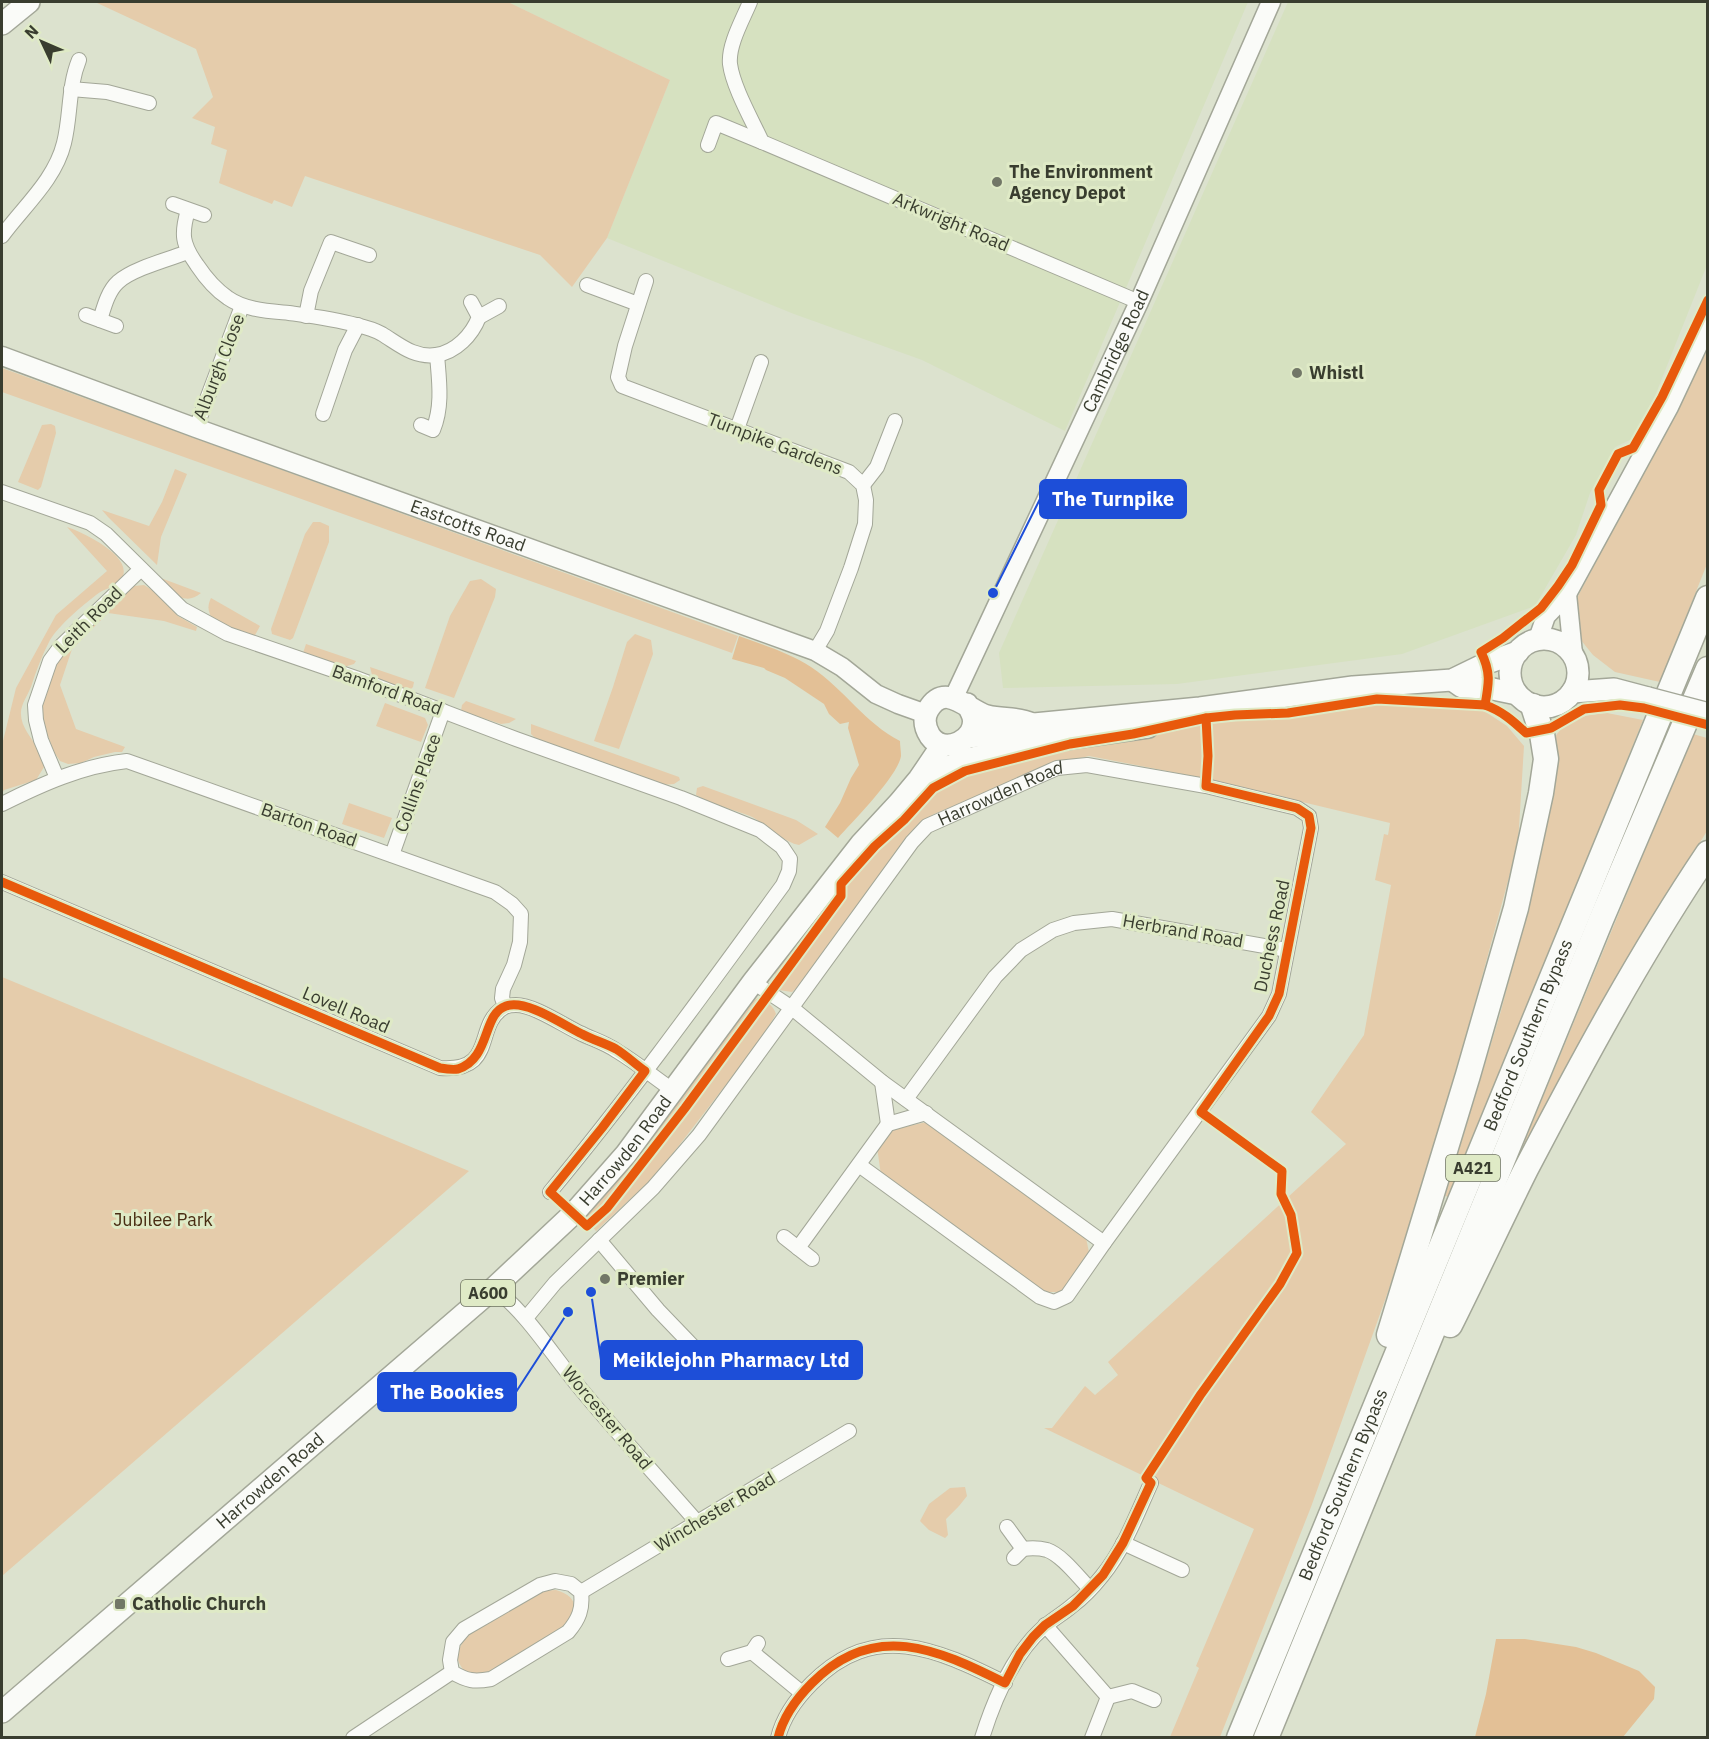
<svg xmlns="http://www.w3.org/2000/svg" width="1709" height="1739" font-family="'IBM Plex Sans',sans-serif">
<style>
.built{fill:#d6e1c0}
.green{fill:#e5ccab}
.forest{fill:#e3c096}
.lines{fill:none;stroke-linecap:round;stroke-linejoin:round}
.street-casing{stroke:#a3a798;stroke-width:16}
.secondary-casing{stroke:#a3a798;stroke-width:21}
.primary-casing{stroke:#a3a798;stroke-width:24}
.highway-casing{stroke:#a3a798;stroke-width:27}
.street{stroke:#fafbf8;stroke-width:14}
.secondary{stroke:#fafbf8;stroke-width:18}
.primary{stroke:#fafbf8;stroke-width:21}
.highway{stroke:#fafbf8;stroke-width:24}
.primary-bridge-casing{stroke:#a3a798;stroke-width:24;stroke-linecap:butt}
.primary-bridge{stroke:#fafbf8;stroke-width:21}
.cycleway-casing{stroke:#dfeac6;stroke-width:13}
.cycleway{stroke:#e8590c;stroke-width:9}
.poi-dot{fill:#727767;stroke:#dfeac6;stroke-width:2}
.labels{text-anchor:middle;stroke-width:6;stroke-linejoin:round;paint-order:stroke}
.shield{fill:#dfeac6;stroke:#6b715c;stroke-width:1.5}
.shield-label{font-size:16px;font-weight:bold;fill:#393d2f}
.poi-label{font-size:18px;font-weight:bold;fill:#393d2f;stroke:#dfeac6;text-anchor:start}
.street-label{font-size:18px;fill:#393d2f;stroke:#dfeac6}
.park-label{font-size:18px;fill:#482c12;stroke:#dfeac6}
.leader{fill:none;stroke:#1d4ed8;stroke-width:2}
.callout-dot{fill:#1d4ed8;stroke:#dfeac6;stroke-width:2}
.callout{fill:#1d4ed8;stroke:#1d4ed8;stroke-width:2}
.callout-label{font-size:20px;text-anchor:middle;font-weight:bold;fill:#fff}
</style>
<rect width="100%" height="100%" fill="#dce2ce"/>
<g class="built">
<path d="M508 2H1248L1065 431 922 360 794 314 607 238 670 80Z"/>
<path d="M1288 2H1707V265L1655 396 1630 440 1615 447 1590 493 1576 535 1535 606 1402 654 1177 684 1003 688 999 653Z"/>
</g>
<g class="green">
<path d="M95 2H508L670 80 607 238 572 287 540 255 305 176 292 207 274 200 272 204 219 183 227 150 211 144 215 127 192 118 213 97 196 49Z"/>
<path d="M1707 351V564L1660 682 1615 672 1593 655 1576 634 1577 598Z"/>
<path d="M2 368 738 636 732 653 2 392Z"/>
<path d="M51 424 55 426 56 433 41 487 38 490 18 482 42 425Z"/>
<path d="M175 469 187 474 161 537 157 565 108 517 102 510 149 526 162 502Z"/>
<path d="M313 522H320L329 526V542L293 638 290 640 272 634 271 629 305 534Z"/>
<path d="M67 527C82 532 134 556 122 578 116 588 104 588 96 595 82 606 59 625 50 640 42 655 36 671 31 687 28 694 21 705 21 712 20 726 32 738 38 749 41 755 42 761 44 767L36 780 4 790 2 793V745L16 688 56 615 107 571Z"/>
<path d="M158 577 201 593C184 608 169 590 158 577Z"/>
<path d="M481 579 496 589 495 597 454 698 425 688 450 616 470 581Z"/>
<path d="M144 585 152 590 178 616 197 627 196 631 164 621 108 613 72 649 60 685 76 729 125 747 122 752H115L94 757 81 763 68 764 60 761 54 752 42 721 41 706 58 658 127 591 134 586Z"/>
<path d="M211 598 260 626 254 637 212 619C208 611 207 606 211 598Z"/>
<path d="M635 634 651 640 653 654 619 749 594 741 613 687 627 642Z"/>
<path d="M306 644 356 661 354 664 344 667 303 653Z"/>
<path d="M370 667 414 682 413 687 409 691 376 679 372 675Z"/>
<path d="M466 701 516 719 509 723 501 724 461 711 462 705Z"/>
<path d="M385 703 425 718 428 725 421 742 376 726Z"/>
<path d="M1373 705 1481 709 1507 726 1524 746 1518 844 1424 1191 1311 1507 1220 1737H1170L1199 1668 1196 1666 1254 1529 1044 1428H1052L1085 1386 1095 1395 1118 1375 1108 1362 1346 1144 1311 1112 1364 1035 1391 885 1375 880 1384 834 1388 835 1390 823 1211 780 1209 724Z"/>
<path d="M1607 713 1643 720 1453 1198 1445 1196 1501 1011 1530 897 1552 742C1566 717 1581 716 1607 713Z"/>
<path d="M1204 723 1206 756 1203 778 1089 756 1054 764 934 814C920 823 910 833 900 846L802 983 792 992 779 990 774 979 776 968 833 891 891 833 902 825 934 789 965 773 1003 763 1091 743 1137 737Z"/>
<path d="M531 724 679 777 680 780 674 784 662 785 538 741 531 734Z"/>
<path d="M1693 734 1707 738V831L1631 955 1502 1196Z"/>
<path d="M703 786 796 820 818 834 799 845C781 841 767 824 750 816 732 809 713 805 696 795L697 788Z"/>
<path d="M349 803 392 818 384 838 342 824Z"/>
<path d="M2 977 469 1171 2 1576Z"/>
<path d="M758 998C767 1002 773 1005 776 1014L762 1038 657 1174 596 1231 583 1216 656 1132 751 1002Z"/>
<path d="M927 1122 1086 1238 1090 1257 1064 1292H1041L881 1175 877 1147 890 1130Z"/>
<path d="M965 1487 967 1496 959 1506 946 1519 948 1535 945 1538 929 1530 920 1521 929 1504 950 1488Z"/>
<path d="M556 1590C580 1597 578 1611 563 1628L497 1669 481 1674 466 1673C452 1657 458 1650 468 1634L541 1591Z"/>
</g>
<g class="forest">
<path d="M739 636C764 645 790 653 811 667 844 689 866 724 900 741 900 746 901 751 901 756 898 776 853 821 838 838L825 827 840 803 851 778 859 765 848 728 849 722 840 724 829 714 824 704 785 678 766 670 764 668 732 659Z"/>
<path d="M1496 1639H1525L1576 1647 1596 1653 1639 1671 1655 1687 1654 1699 1623 1737H1475L1486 1694Z"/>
</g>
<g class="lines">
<g class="street-casing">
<g id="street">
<path d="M750 2C743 19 728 45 730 64 733 87 752 120 762 142L1139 302"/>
<path d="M71 89 107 92 149 103"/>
<path d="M708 145 716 123 762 142"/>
<path d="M173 204 204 215"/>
<path d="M188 210C181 234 182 244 197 265 205 277 216 290 228 298 245 310 269 311 289 313 311 316 335 319 356 325 365 327 375 330 382 334 400 345 414 358 436 355 456 352 472 335 479 317L471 302"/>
<path d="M2 236C23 207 55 180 64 143 71 115 68 87 79 60"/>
<path d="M646 281 625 346 618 377 622 386 849 472 863 485 866 500 865 524 851 568 827 631 815 651"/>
<path d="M587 285 638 304"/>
<path d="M86 315 116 326"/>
<path d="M306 316 311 291 331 242 369 255"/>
<path d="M479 317 499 306"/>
<path d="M100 320C104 307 108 291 118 282 132 269 169 259 188 252"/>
<path d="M323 414 345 350 358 325"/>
<path d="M421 425 433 430C443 406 439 380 437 355"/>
<path d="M196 428 242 306"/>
<path d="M737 429 761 362"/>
<path d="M863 485 877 467 895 421"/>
<path d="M2 492 90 523 106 534 182 609 228 634 356 678 516 739 681 798 760 830 782 847 790 859 789 871 783 885C707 989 632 1093 550 1192"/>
<path d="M57 778 41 740 36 720 35 705 50 661 61 646 141 569"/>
<path d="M2 804C42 784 82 766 127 761L495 892 512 904 521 914 520 942 514 965 503 989 502 998 505 1006"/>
<path d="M392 855 443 711"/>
<path d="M2 882 440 1068C497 1072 474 1026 503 1008 506 1006 512 1005 516 1005 534 1005 563 1025 580 1033 592 1039 606 1043 617 1051 637 1063 655 1078 674 1091"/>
<path d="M753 982 792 1008 882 1082 1104 1243"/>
<path d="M882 1082 888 1124"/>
<path d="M906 1099 995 977 1021 950 1053 930 1074 923 1112 919 1287 950"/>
<path d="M784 1237 812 1259"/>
<path d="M599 1240 658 1310 706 1360"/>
<path d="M798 1248 888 1124 926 1113"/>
<path d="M494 1288C527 1314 549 1350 575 1382 614 1430 656 1475 697 1522"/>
<path id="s1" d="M526 1318 555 1283 653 1188 699 1135 912 842 927 826 1057 768 1087 765 1206 786 1297 808 1309 816 1311 828 1279 994 1269 1016 1104 1243 1067 1296 1054 1302 1040 1297 859 1165"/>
<path d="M1007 1527 1023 1549"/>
<path d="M1123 1543 1182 1570"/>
<path d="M1014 1558 1023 1549C1031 1548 1039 1548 1047 1550 1062 1555 1079 1578 1090 1589"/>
<path d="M555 1581 571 1584 581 1592C583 1609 579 1619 568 1632L491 1679C474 1682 467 1681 452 1672L450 1660 453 1642 464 1629 540 1585Z"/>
<path d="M581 1592 849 1431"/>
<path d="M1045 1625 1108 1697"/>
<path d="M752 1652 802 1693"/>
<path d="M728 1659 752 1652 758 1643"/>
<path d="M1108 1697 1132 1691 1154 1700"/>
<path d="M353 1738 452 1672"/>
<path d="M778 1738C783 1717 797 1698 812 1683 874 1620 937 1649 1005 1683"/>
<path d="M982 1738C994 1700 1014 1653 1044 1627 1053 1619 1064 1613 1073 1605 1084 1597 1094 1586 1102 1576 1124 1549 1137 1514 1151 1483"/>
<path d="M1092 1738 1108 1697"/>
</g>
</g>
<g class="secondary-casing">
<g id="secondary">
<path id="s2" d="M2 356 196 428 815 651 842 667 876 694 898 704 926 714"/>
<path d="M1567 594 1573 654"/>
<path d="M1538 639 1546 616 1567 594 1669 407 1708 324"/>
<path id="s3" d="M954 697 1139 302 1271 2"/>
</g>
</g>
<g class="primary-casing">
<g id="primary">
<path d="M2 24 29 2"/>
<circle cx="1544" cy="673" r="34"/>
<path d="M1452 680 1462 687 1488 688 1517 694"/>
<path d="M1572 692 1614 689 1648 698"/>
<path d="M967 704C969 708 972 713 973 717 978 740 944 756 930 736 925 728 923 719 928 710 945 681 967 710 987 716 1003 720 1017 717 1032 724"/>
<path d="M968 737 1008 733 1034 724 1200 708 1353 687 1452 680 1487 663 1518 652"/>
<path d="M923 786 936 774 948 767 968 759 1044 742 1148 727"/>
<path id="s4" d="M2 1712 494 1288 574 1213 626 1154 753 982 861 844 899 803 919 779 942 745"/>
</g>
</g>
<g class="highway-casing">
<g id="highway">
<path d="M1450 1325C1476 1273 1500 1221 1526 1169 1582 1062 1640 954 1708 853"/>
<path d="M1389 1335 1468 1075 1516 908 1541 793 1546 759 1542 734 1533 706"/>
<path id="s5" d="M1239 1738 1708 598"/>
<path d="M1266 1738 1601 920 1708 669"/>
</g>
</g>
<use href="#street" class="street"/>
<use href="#secondary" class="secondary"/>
<use href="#primary" class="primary"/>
<use href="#highway" class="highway"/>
<g class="primary-bridge-casing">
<path id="primary-bridge" d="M1648 698 1705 713"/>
</g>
<use href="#primary-bridge" class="primary-bridge"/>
<g class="cycleway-casing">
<g id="cycleway">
<path d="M1485 705C1489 683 1491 672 1481 652L1503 638 1541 608 1558 586 1572 565 1601 505 1599 490 1618 454 1633 448 1662 397 1708 300"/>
<path d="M2 882 440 1068C446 1069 453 1070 458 1069 491 1058 482 1014 506 1006 527 999 563 1025 582 1034 593 1040 605 1043 616 1049 626 1055 635 1064 645 1071L602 1128 550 1192 587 1226 607 1208 685 1108 841 896V884L875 846 904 820 933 788 965 771 1070 744 1133 734 1206 718 1235 715 1288 713 1377 699 1485 705C1502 711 1513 721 1526 733L1551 728 1584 709 1620 705 1644 708 1708 725"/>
<path d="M778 1738C783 1717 797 1698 812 1683 874 1620 937 1649 1005 1683L1020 1654 1033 1637 1045 1625 1073 1606 1103 1575 1123 1543 1151 1483 1146 1478 1201 1394 1280 1284 1297 1253 1291 1215 1281 1194 1282 1171 1201 1112 1269 1016 1279 994 1311 828 1309 816 1297 808 1206 786 1208 756 1206 718"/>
</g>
</g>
<use href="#cycleway" class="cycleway"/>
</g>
<g class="poi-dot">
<circle cx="997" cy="182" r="6"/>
<circle cx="1297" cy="373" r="6"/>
<circle cx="605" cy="1279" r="6"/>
<rect x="114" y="1598" width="12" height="12" rx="3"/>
</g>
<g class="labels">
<g class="shield">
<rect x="1446" y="1155" width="54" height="26" rx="4.5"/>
<rect x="461" y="1280" width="54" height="26" rx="4.5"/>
</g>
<g class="shield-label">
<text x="1473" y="1174">A421</text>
<text x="488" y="1299">A600</text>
</g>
<g class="poi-label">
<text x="1009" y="178">The Environment<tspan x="1009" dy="21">Agency Depot</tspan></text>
<text x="1309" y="379">Whistl</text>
<text x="617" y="1285">Premier</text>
<text x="132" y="1610">Catholic Church</text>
</g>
<g class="street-label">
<text transform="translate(951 222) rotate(23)" y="6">Arkwright Road</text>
<text dy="6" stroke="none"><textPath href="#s3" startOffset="382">Cambridge Road</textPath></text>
<text transform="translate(219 367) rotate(-69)" y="6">Alburgh Close</text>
<text transform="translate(775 444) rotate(21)" y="6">Turnpike Gardens</text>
<text dy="6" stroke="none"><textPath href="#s2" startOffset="496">Eastcotts Road</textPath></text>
<text transform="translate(89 620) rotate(-45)" y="6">Leith Road</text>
<text transform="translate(387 690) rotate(20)" y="6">Bamford Road</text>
<text transform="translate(418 783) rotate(-70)" y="6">Collins Place</text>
<text dy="6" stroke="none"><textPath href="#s1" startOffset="717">Harrowden Road</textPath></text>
<text transform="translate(309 825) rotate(19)" y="6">Barton Road</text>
<text transform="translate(1183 931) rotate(10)" y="6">Herbrand Road</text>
<text transform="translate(1272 936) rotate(-78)" y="6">Duchess Road</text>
<text transform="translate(346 1010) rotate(23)" y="6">Lovell Road</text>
<text dy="6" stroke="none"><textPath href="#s5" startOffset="760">Bedford Southern Bypass</textPath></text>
<text dy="6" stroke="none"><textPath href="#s4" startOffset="840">Harrowden Road</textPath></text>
<text transform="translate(607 1418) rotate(50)" y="6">Worcester Road</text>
<text dy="6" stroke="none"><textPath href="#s4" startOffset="354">Harrowden Road</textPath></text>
<text dy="6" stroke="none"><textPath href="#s5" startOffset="274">Bedford Southern Bypass</textPath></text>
<text transform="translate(715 1512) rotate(-31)" y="6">Winchester Road</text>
</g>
<g class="park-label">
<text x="163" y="1226">Jubilee Park</text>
</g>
</g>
<path class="leader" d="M993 593L1040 499M591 1292L601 1360M568 1312L516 1392"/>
<g class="callout-dot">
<circle cx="993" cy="593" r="6"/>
<circle cx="591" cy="1292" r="6"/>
<circle cx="568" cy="1312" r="6"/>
</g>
<g class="callout">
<rect x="1040" y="480" width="146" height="38" rx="6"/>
<rect x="601" y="1341" width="261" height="38" rx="6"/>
<rect x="378" y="1373" width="138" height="38" rx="6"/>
</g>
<g class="callout-label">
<text x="1113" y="506">The Turnpike</text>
<text x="731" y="1367">Meiklejohn Pharmacy Ltd</text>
<text x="447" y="1399">The Bookies</text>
</g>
<rect width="1709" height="1739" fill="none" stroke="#393d2f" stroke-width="6"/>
<g transform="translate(42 42) rotate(314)" stroke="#dfeac6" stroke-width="4.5" paint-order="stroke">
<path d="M0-4.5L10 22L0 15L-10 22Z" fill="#393d2f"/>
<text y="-9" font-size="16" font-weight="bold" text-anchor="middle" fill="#393d2f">N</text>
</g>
</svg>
